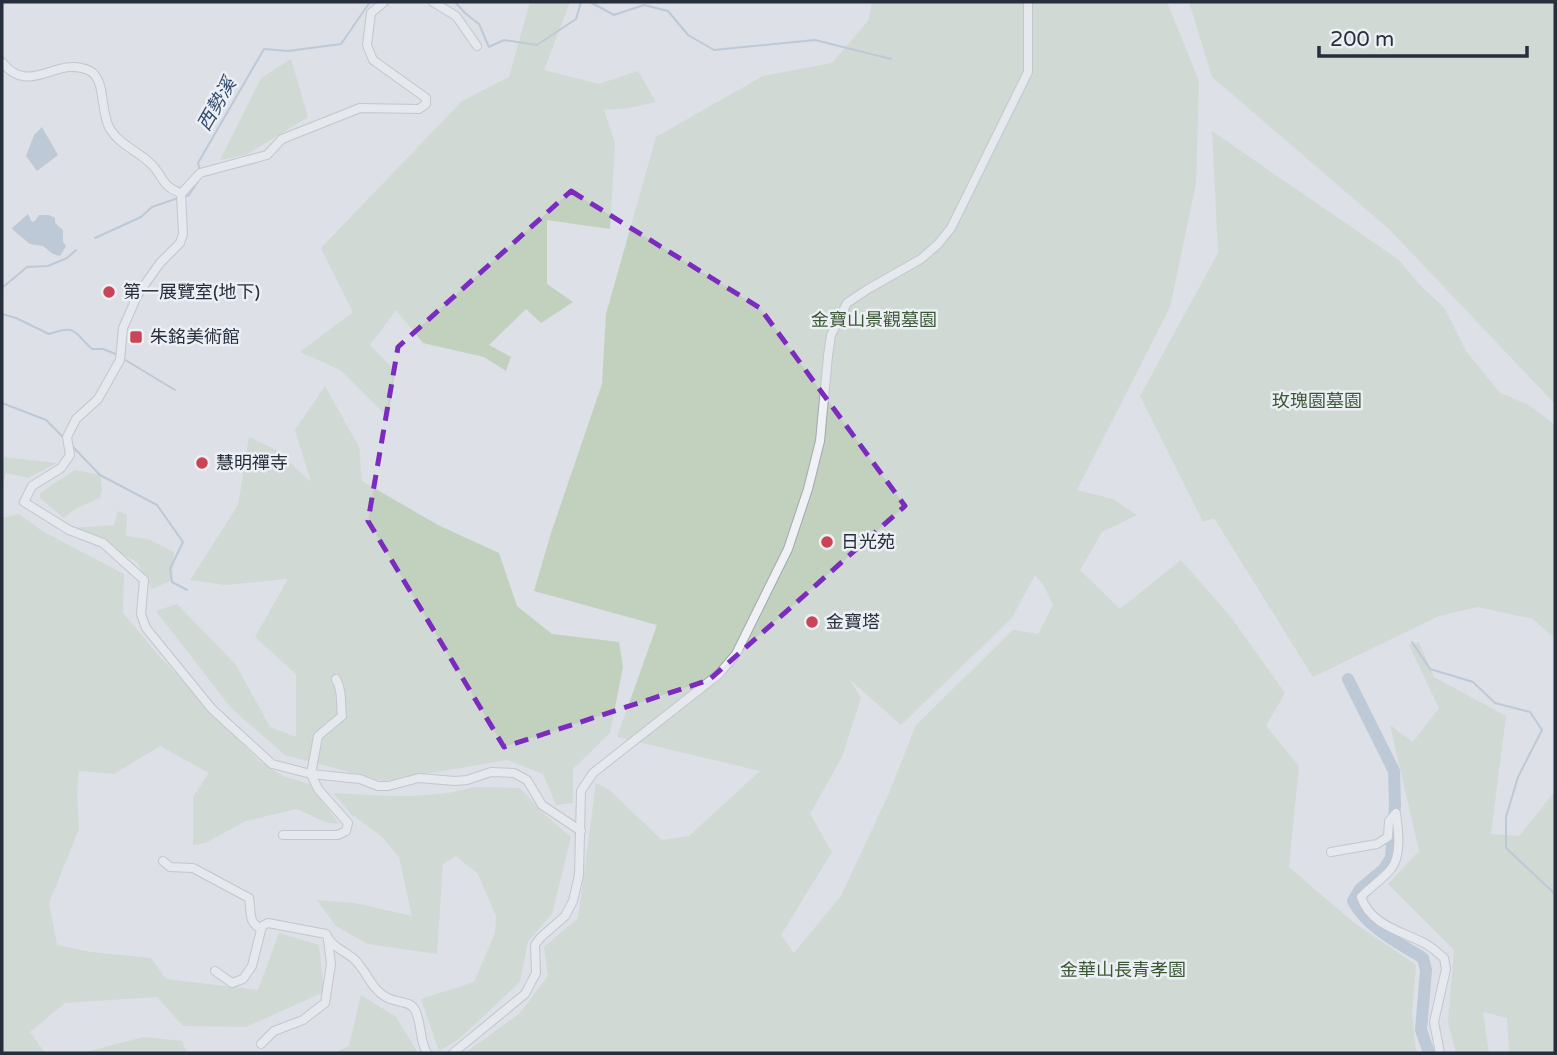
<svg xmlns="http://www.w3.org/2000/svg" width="1557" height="1055" font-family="'Varela Round','Noto Sans TC',sans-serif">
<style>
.green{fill:#c2d0be;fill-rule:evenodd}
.water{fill:#98aec6}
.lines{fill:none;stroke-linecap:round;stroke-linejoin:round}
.stream{stroke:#98aec6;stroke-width:2}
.river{stroke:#98aec6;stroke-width:12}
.minor-casing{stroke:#a3a7b0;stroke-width:10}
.minor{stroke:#eff1f5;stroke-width:8}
.marked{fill:none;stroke:#7b2cbf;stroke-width:5;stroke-dasharray:14 9;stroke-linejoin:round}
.poi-dot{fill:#c94456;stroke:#eceff4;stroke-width:2.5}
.labels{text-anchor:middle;stroke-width:5;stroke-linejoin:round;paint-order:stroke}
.poi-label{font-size:18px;fill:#272e3c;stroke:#eceff4;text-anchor:start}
.park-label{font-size:18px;fill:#3b5835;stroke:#eceff4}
.water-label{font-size:19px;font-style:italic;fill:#334c6f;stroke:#eceff4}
</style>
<rect width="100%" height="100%" fill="#dde0e6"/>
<g class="green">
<path d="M530 2H570L544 70 599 84 638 71 656 102 629 108 604 110 615 143 610 229 547 220V284L573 302 541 323 526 309 489 345 511 357 506 371 484 357 423 343 396 310 370 345 395 371 388 417 340 370 300 352 353 312 321 248 462 101 509 77Z"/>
<path d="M872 2H1167L1199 81 1196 184 1170 307 1077 490 1113 499 1137 515 1102 532 1080 570 1120 609 1181 560 1230 616 1285 693 1266 726 1299 766 1289 867 1353 922 1416 965 1412 1013 1416 1053H465L520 1013 548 976 544 947 578 918 596 783 608 789 662 840 689 836 760 771 617 737 657 625 534 591 551 533 602 384 606 314 656 137 763 76 832 63 868 21ZM1035 575 1044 586 1053 605 1038 634 1013 630 916 725 890 791 841 896 794 953 781 935 832 852 810 814 842 757 861 698 849 679 901 725 1012 618Z"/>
<path d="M1189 2H1555V404L1389 229 1212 77Z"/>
<path d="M291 59 308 117 246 155 220 160 261 78Z"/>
<path d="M1212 131 1399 260 1419 284 1445 309 1466 351 1500 393 1529 405 1555 425V639L1533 619 1478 607 1439 616 1313 677 1214 518 1203 522 1140 396 1218 253Z"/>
<path d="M325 386 359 447 362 481 438 525 499 553 517 606 552 634 619 642 623 667 610 733 573 769V803L556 805 543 774 507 760 384 781 285 755 232 709 156 611 177 604 236 665 270 727 296 737V674L255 637 288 579 226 585 190 580 238 505 249 437 276 450 311 482 295 430Z"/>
<path d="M2 457 57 463 28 478 6 473 2 488Z"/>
<path d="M75 470 100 475 102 489 100 498 75 509 64 518 40 498V493Z"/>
<path d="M118 511 127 515 126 536 148 539 174 552 172 580 152 589 137 562 70 528 114 525Z"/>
<path d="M19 514 42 531 124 574 123 613 160 657 259 761 285 777 310 784 339 824 325 822 297 809 246 821 205 843 193 845V797L209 773 160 746 114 774 79 771 77 793 79 829 49 903 57 945 91 952 151 958 166 979 258 990 279 933 319 945 324 992 246 1027 183 1026 157 997 65 1003 30 1032 45 1053H2V518Z"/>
<path d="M1419 642 1434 677 1506 716 1491 834 1519 836 1555 791V1053H1509L1507 1018 1483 1012 1489 1053H1456L1448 1023 1454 950 1388 884 1419 851 1390 725 1413 742 1439 708 1409 645Z"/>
<path d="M475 787 520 788 544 814 571 837 552 914 528 941 520 982 459 1039 439 1051 421 999 474 982 495 933 496 916 478 874 456 856 443 864 437 954 368 944 336 926 317 900 355 903 412 916 399 857 381 836 351 814 333 793C381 796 429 800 475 787Z"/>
<path d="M361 995 396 1017 418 1053H333L349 1046Z"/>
<path d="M144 1037 182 1041 187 1053H82Z"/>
</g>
<g class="water">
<path d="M42 127 58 155 37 171 26 156 34 135Z"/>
<path d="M28 214 32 222 35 221 39 215H49L55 218V223L63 230V242L66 246 60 256 53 254 43 246 30 244 13 230 12 228Z"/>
</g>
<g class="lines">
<g class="stream">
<path d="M455 2 465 13 479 24 489 47 504 40 537 45 576 19 581 2"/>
<path d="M590 2 614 15 644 5 668 11 688 35 714 50 815 40 891 59"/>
<path d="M200 170 198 163 264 49 288 51 341 44 370 2"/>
<path d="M183 197 189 195 200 178"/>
<path d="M95 238 141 217 152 207 178 198"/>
<path d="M2 288 27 267 48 266 67 258 76 250"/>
<path d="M2 314 16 318 49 334C78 324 73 332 92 349H103L118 355"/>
<path d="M122 358 175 390"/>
<path d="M2 403 46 420 64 438"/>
<path d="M73 447 100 475 157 505 183 542 170 569 172 582 187 590"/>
<path d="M1412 642 1430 669 1473 682 1495 703 1530 712 1542 730 1518 777 1506 817V848L1555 894"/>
</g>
<path class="river" d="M1348 679 1394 771 1395 805 1391 858 1384 869 1360 889 1353 901C1368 928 1397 942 1423 958L1426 970 1421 1030 1429 1053"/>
<g class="minor-casing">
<g id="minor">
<path d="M433 2 456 16 477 46"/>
<path d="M2 62C30 98 57 54 90 71 106 79 100 113 110 129 120 145 138 151 151 164 158 170 161 179 167 185 170 189 177 191 181 194L183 234 180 243 160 263 138 294 123 328 120 360 98 399 76 419 67 437 70 455 61 468 32 486 24 502 69 530 103 543 144 580 141 614 146 628 212 709 272 764 311 774 360 779 378 786H388L419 778 455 781 467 780 491 772 514 773 527 780 542 805 581 831"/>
<path d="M181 194 200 173 267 155 282 139 360 108 419 109 426 104V98L373 60 367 45 371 13 384 2"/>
<path d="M283 835H338L346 831 348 823 318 789 311 774 318 736 342 716C340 702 343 692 336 679"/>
<path d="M1331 852 1377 844 1388 837 1389 821 1396 813C1398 829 1402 855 1391 869 1383 879 1370 887 1361 897 1371 926 1402 931 1426 944 1433 948 1438 953 1444 958L1446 969 1434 1022 1440 1053"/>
<path d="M163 861 170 867 193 868 249 898C252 912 247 921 261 929"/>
<path d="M215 971 232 983 243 979 252 966 262 926 268 923 326 934C331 947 345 951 354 959 367 971 371 989 386 997 395 1003 410 1000 415 1010 422 1023 419 1040 427 1053"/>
<path d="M261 1044 274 1031 303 1020 325 1003 331 964 328 940"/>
<path d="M453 1053 525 994 536 973 535 945 540 938 565 916 573 901 579 875 581 791 593 773 719 674 736 654 788 549 808 489 820 441 828 356 831 335 847 303 868 289 921 259 938 244 951 228 1028 72V2"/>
</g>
</g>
<use href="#minor" class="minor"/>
</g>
<path d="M0 0H1557V1055H0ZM571 191 760 308 905 506 709 680 504 747 368 521 398 347Z" fill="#dde0e6" fill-opacity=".55" fill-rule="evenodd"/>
<path class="marked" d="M571 191 760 308 905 506 709 680 504 747 368 521 398 347Z"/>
<g class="poi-dot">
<circle cx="109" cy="292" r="7"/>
<rect x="129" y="330" width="14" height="14" rx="3.5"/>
<circle cx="202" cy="463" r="7"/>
<circle cx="827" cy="542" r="7"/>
<circle cx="812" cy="622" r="7"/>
</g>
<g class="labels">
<g class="poi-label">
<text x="123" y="298">第一展覽室(地下)</text>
<text x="150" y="343">朱銘美術館</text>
<text x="216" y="469">慧明禪寺</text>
<text x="841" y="548">日光苑</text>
<text x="826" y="628">金寶塔</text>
</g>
<g class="park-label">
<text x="874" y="326">金寶山景觀墓園</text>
<text x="1317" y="407">玫瑰園墓園</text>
<text x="1123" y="976">金華山長青孝園</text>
</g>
<g class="water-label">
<text transform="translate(216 104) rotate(-60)" y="7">西勢溪</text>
</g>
</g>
<rect width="1557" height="1055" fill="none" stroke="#272e3c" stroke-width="7"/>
<path d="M1319 46v10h208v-10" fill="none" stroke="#272e3c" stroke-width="3.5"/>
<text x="1330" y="46" font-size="21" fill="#272e3c" stroke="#eceff4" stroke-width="5" paint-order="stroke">200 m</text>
</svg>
